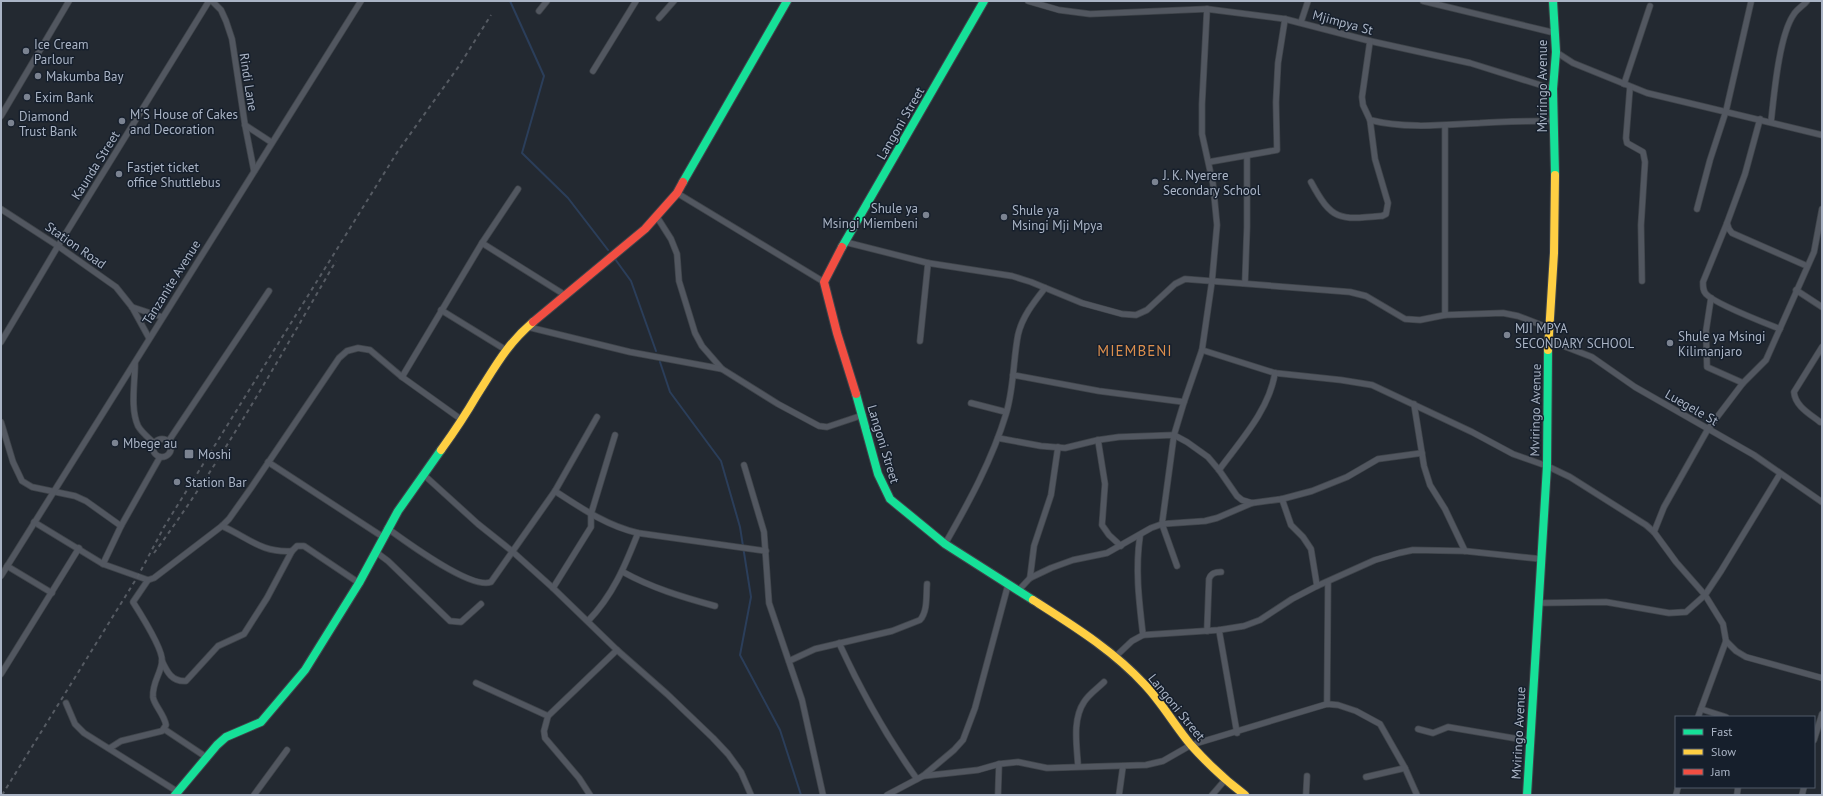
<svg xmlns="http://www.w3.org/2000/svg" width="1823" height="796" font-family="'PT Sans',sans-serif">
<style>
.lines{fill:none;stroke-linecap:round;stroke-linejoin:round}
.stream{stroke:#2b3e5a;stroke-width:2}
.street-casing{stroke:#3f444a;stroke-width:7}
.fast-casing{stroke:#3f444a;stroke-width:10}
.slow-casing{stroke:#3f444a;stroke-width:10}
.jam-casing{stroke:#3f444a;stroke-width:10}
.street{stroke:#525760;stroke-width:5.5}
.fast{stroke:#16e098;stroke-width:8}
.slow{stroke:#ffcf43;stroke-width:8}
.jam{stroke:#f24e42;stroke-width:8}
.rail{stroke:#565b63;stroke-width:2;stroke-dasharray:4 4;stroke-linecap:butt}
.poi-dot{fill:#7b8391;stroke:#161f2c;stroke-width:1.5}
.labels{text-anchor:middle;stroke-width:3;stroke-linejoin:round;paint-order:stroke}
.street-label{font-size:13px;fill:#aab4c5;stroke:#161f2c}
.poi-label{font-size:13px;fill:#aab4c5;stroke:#161f2c;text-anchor:start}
.quarter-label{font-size:15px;letter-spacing:1px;fill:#dd8f4d;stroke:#161f2c}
</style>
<rect width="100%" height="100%" fill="#232931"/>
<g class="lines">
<g class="stream">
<path d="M510 1 544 76 522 153 568 198 608 250"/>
<path d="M615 259 631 281 656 351"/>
<path d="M660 362 670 392 721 461 740 527 751 597 740 655 780 730 801 795"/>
</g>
<g class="street-casing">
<g id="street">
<path d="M212 1 221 10 226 21 232 39 245 125 254 171"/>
<path d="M1028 1 1059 10 1090 14 1207 9 1285 19 1370 41 1470 63 1553 89"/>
<path d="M1423 1 1555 33"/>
<path d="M539 11 547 1"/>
<path d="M659 18 674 1"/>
<path d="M1301 22 1308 1"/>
<path d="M1370 41 1362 97 1363 105 1370 120C1405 129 1444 125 1480 123 1504 121 1529 121 1553 121"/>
<path d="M1556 52 1573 63 1647 93 1822 135"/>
<path d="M593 71 636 1"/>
<path d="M1624 84 1650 6"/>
<path d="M1630 87 1626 138 1627 143 1643 152 1645 162 1641 225 1642 281"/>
<path d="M1 116 69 1"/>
<path d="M1760 119 1745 174 1727 223 1729 229 1732 233 1807 266"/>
<path d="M1771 122C1774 95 1779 35 1794 14 1797 9 1803 6 1807 1"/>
<path d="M245 125 271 142"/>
<path d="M1445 126V315"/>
<path d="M1209 162 1277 150 1276 102 1278 63 1285 19"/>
<path d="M1311 182C1332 221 1339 220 1382 216L1386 214 1388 203 1375 159 1370 120"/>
<path d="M677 193 824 282"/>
<path d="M1 209 58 246 116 287 132 307 149 338"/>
<path d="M1697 209 1710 160 1726 111 1751 2"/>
<path d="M657 217 671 239 677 254 679 281 695 333 702 346 722 369"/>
<path d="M1727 223 1703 282C1703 287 1703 291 1706 294 1715 304 1765 323 1780 329"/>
<path d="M845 242 928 263 1012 276 1031 282 1082 303 1122 314 1136 315 1147 310 1175 284 1185 279 1350 292 1366 296 1405 319 1420 320 1445 315 1503 313 1518 316 1549 328"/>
<path d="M482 243 565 295"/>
<path d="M1245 283 1247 227V156"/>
<path d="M1796 290 1822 307"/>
<path d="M1711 298 1706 331 1707 367 1743 383"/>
<path d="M132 307 162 317"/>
<path d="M441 310 506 350"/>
<path d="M528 327 630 352 722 369 778 404 819 426 827 427 863 415"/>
<path d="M1548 340 1592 357 1635 387 1754 455 1822 502"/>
<path d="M920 341 928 263"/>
<path d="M1 342 58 246 209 1"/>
<path d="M1202 350 1275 373 1341 380 1372 385 1472 432 1513 454 1547 466 1570 477 1646 525 1654 532 1676 562 1705 595 1723 624 1726 641 1698 717"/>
<path d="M135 364C135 383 130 408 138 426 142 433 149 438 155 444"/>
<path d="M1013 375 1099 391 1184 402"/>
<path d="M402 377 482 243 518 189"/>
<path d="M971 403 1006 412"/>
<path d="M1414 404 1424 466 1430 485 1445 509 1465 551"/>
<path d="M1 422 13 462 22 481 32 487 75 496 86 501 121 526"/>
<path d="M1820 422C1810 414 1795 406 1794 392L1822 347"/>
<path d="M998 438 1041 446 1065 448 1098 440 1119 437 1174 435 1187 442 1208 457 1219 470 1237 496 1242 500 1252 503 1282 499 1291 525 1303 537 1311 549 1317 586"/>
<circle cx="162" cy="448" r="9"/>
<path d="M1098 440 1105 484 1102 525 1109 535 1121 546"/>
<path d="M168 442 269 291"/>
<path d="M268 462 383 537"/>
<path d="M744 465 764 532 769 603 802 700 823 795"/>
<path d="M1219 470C1241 440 1269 410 1275 373"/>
<path d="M424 475 478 524 513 552 553 588 617 650 667 694 713 738 728 754 741 772 751 795"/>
<path d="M555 491C581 508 607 526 638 533L766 551"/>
<path d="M1282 499 1312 491 1347 477 1378 459 1422 453"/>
<path d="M34 522 103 564 148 580 154 578 222 526 229 519 251 488 339 358 347 351 358 348 370 350 402 377 462 420"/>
<path d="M222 526C249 538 261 553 292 551L297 546H304L359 583"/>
<path d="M387 528C405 541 471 590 491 582L555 491 597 417"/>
<path d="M1654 532 1664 507 1708 429 1743 383 1766 360 1814 252 1822 209"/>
<path d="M1140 536C1135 569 1139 601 1143 635"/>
<path d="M945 544C969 502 992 460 1006 414 1014 388 1013 361 1018 335 1022 317 1034 302 1045 288"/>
<path d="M376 552 388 561 450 621 461 622 481 604"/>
<path d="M103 564 121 526 160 457"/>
<path d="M7 566 52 593"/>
<path d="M1177 566 1162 524 1174 435 1184 402 1202 350 1212 281 1217 225 1213 184 1202 134V104L1207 9"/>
<path d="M623 572C652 588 682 597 715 606"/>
<path d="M1 576 361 1"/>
<path d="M1030 578 1034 546 1051 495 1058 447"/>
<path d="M553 588 591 527V514L615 435"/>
<path d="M1018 591 1030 578 1051 568 1073 560 1107 553 1151 528 1162 524 1205 521 1217 518 1252 503"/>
<path d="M1538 603 1606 602 1669 613 1686 612 1705 595 1721 571 1780 474"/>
<path d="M588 621C613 595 625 566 638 533"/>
<path d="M1219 630 1237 733"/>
<path d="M1207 631 1209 579C1211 573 1215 572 1221 572"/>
<path d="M1726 641 1736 651 1746 657 1822 678"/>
<path d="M839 643C861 691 886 736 917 779"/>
<path d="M1115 657 1132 641 1143 635 1219 630 1244 626 1260 620 1292 599 1317 586 1375 560 1399 553 1413 550 1465 551 1541 559"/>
<path d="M162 661C167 672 172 682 186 681L218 646 244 634 267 598 292 551"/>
<path d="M789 661 815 649 892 631 920 620C928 611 926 595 927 584"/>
<path d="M1 674 79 548"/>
<path d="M476 683 548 716"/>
<path d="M66 703 75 724 84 733 178 792"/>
<path d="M1327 704 1328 582"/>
<path d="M1701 709 1726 717"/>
<path d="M164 729 206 757"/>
<path d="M1418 729 1433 733 1448 727 1530 741"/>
<path d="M1814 740 1822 714"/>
<path d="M110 748 121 741 162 731 166 725C164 714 154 705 153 697 152 682 161 674 162 661 163 649 140 613 133 602L148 580"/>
<path d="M1078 766C1077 746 1072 720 1084 702 1089 694 1098 688 1104 682"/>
<path d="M923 776 978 770 999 764 1018 762 1047 768 1146 765 1163 761 1191 745 1327 704 1338 705 1356 711 1380 724 1405 768 1417 795"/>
<path d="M1366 777 1405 768"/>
<path d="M254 795 287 750"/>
<path d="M590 795 579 778 545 738 544 731 548 716 617 650"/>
<path d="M887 795 923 776 954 750 963 740 975 708 1008 585"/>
<path d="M998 795 999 764"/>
<path d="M1119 795 1123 766"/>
<path d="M1212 795 1225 780"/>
<path d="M1306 795 1307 776"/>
<path d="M1676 795 1678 787"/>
<path d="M1737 795 1738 787"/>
<path d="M1802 795 1804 787"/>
</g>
</g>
<g class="fast-casing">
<g id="fast">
<path d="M1553 1 1556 52 1553 89 1555 175"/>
<path d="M683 182 787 1"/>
<path d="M842 247 984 1"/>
<path d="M856 394 878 474 890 499 945 544 1033 600"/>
<path d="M175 795 217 745 226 737 261 722 305 670 359 583 398 511 441 450"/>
<path d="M1527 795 1547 466 1548 350"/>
</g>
</g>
<g class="slow-casing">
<g id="slow">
<path d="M1548 350 1554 253 1555 175"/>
<path d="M441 450C454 432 466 414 477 395 495 367 507 344 533 322"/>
<path d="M1033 600C1072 625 1113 650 1145 685 1162 703 1175 726 1191 745 1208 764 1225 780 1245 795"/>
</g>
</g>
<g class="jam-casing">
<g id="jam">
<path d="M842 247 824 282 837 333 856 394"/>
<path d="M533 322 645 229 677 193 683 182"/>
</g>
</g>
<use href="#street" class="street"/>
<use href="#fast" class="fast"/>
<use href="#slow" class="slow"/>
<use href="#jam" class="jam"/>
<g class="rail">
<path d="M154 553C222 461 278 360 336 261"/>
<path d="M2 795 138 576 164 527 398 151 459 66 491 15"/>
</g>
</g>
<g class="poi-dot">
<circle cx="26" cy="51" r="4"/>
<circle cx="38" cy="76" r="4"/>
<circle cx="27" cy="97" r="4"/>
<circle cx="122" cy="121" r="4"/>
<circle cx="11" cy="123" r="4"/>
<circle cx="119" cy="174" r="4"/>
<circle cx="1155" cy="182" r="4"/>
<circle cx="926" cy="215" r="4"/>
<circle cx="1004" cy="217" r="4"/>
<circle cx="1507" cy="335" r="4"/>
<circle cx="1670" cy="343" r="4"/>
<circle cx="115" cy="443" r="4"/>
<rect x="184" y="449" width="10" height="10" rx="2"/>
<circle cx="177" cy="482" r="4"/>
</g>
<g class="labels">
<g class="street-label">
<text transform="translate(1343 22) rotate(15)" y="5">Mjimpya St</text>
<text transform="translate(249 82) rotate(81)" y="5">Rindi Lane</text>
<text transform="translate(1542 86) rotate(-90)" y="5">Mviringo Avenue</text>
<text transform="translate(900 123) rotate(-60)" y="5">Langoni Street</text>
<text transform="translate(95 165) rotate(-58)" y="5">Kaunda Street</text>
<text transform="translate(76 245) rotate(35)" y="5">Station Road</text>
<text transform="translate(171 282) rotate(-58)" y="5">Tanzanite Avenue</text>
<text transform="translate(1692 407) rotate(30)" y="5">Luegele St</text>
<text transform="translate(1535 410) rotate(-89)" y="5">Mviringo Avenue</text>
<text transform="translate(884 444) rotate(73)" y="5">Langoni Street</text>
<text transform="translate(1177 707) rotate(51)" y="5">Langoni Street</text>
<text transform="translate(1518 733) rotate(-87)" y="5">Mviringo Avenue</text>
</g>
<g class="poi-label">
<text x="34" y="49">Ice Cream<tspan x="34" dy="15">Parlour</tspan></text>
<text x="46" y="81">Makumba Bay</text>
<text x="35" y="102">Exim Bank</text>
<text x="130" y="119">M'S House of Cakes<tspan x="130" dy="15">and Decoration</tspan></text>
<text x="19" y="121">Diamond<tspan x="19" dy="15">Trust Bank</tspan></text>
<text x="127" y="172">Fastjet ticket<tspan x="127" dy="15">office Shuttlebus</tspan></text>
<text x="1163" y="180">J. K. Nyerere<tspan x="1163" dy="15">Secondary School</tspan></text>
<text x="918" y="213" text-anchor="end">Shule ya<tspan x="918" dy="15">Msingi Miembeni</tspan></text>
<text x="1012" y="215">Shule ya<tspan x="1012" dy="15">Msingi Mji Mpya</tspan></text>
<text x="1515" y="333">MJI MPYA<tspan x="1515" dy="15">SECONDARY SCHOOL</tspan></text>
<text x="1678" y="341">Shule ya Msingi<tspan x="1678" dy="15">Kilimanjaro</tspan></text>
<text x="123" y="448">Mbege au</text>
<text x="198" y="459">Moshi</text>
<text x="185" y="487">Station Bar</text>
</g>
<g class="quarter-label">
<text x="1135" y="356">MIEMBENI</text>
</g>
</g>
<rect width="1823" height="796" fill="none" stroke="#aab4c5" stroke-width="4"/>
<rect x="1675" y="716" width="140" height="72" fill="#161f2c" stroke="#515b69"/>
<rect x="1683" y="729" width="20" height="6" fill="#16e098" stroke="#515b69"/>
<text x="1711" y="736" font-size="12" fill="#aab4c5">Fast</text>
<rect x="1683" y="749" width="20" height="6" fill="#ffcf43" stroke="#515b69"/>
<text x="1711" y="756" font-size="12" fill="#aab4c5">Slow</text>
<rect x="1683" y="769" width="20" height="6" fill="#f24e42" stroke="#515b69"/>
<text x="1711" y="776" font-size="12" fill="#aab4c5">Jam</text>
</svg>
